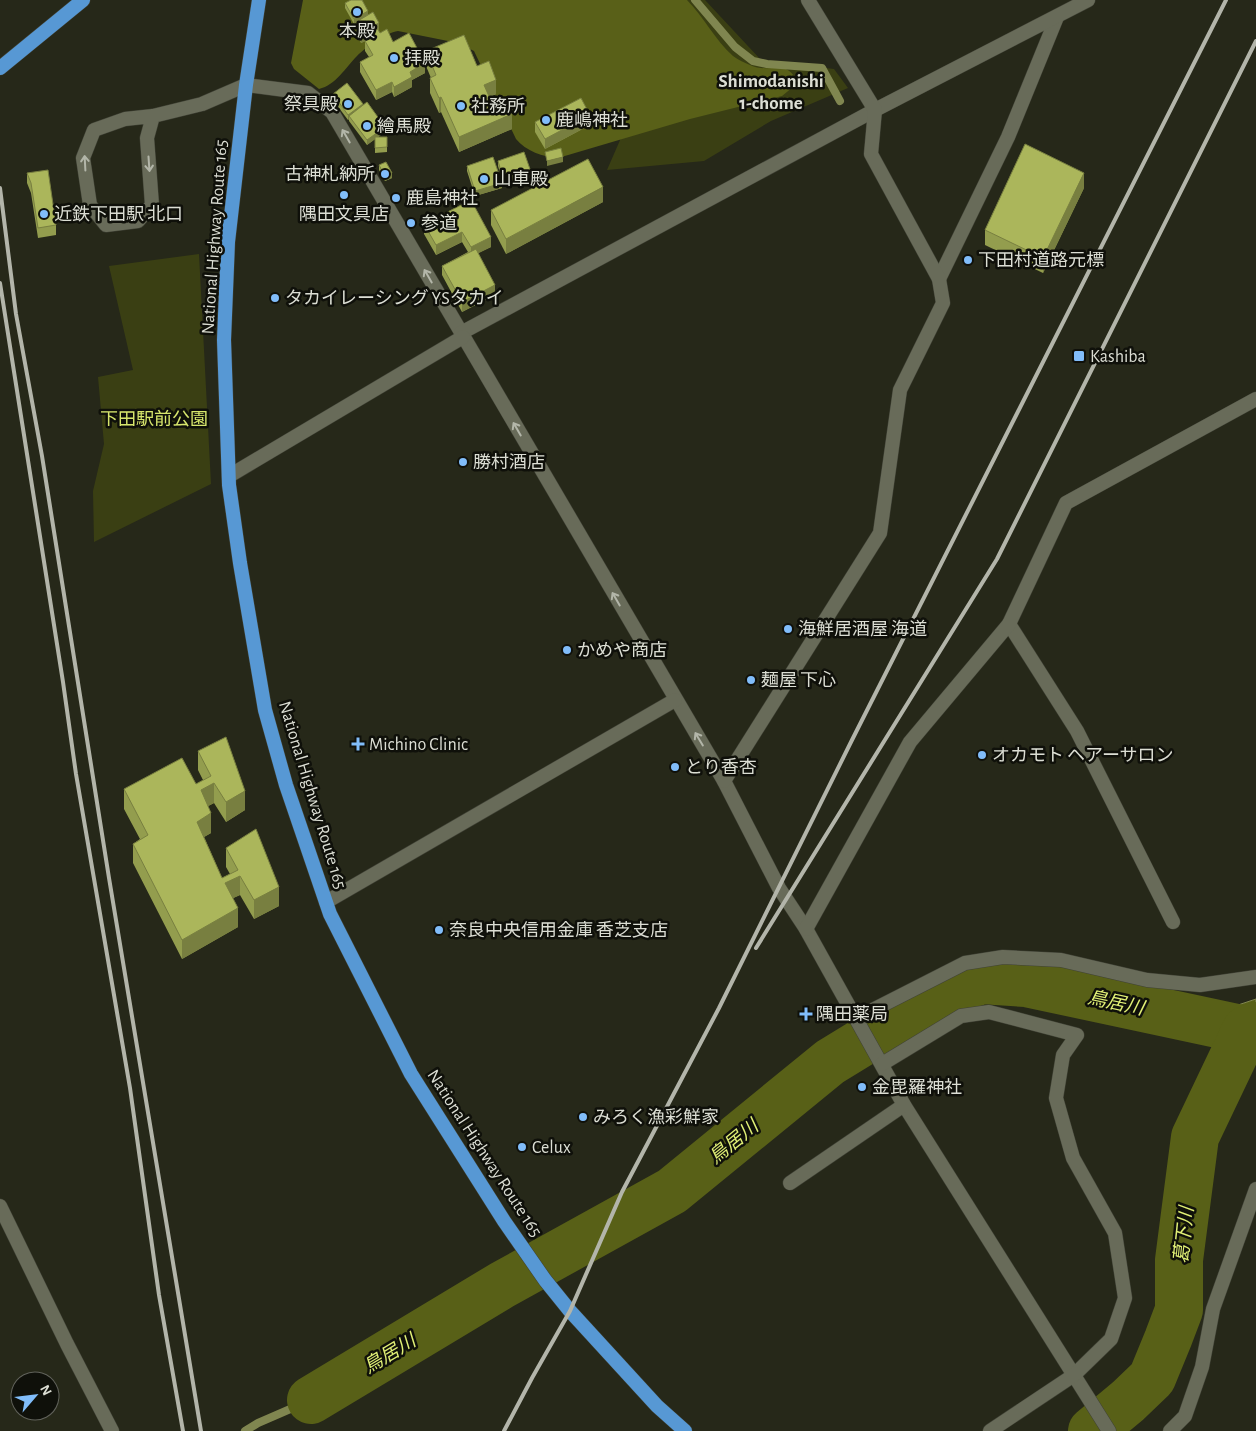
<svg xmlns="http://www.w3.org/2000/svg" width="1256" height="1431" font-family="'Alegreya Sans','Noto Sans JP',sans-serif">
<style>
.green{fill:#3a3f13}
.forest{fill:#596018}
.water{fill:#586017;stroke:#808650}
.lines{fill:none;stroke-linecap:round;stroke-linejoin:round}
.stream{stroke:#808650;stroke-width:8}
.river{stroke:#586017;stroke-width:48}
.minor-casing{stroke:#404236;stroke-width:15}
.trunk-casing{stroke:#404236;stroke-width:15}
.minor{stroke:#686b59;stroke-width:14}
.trunk{stroke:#5798d4;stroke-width:14}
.rail{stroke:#b3b5aa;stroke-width:4}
.wall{fill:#939d4e}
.shaded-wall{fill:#787f40}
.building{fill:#abb65b;stroke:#787f40}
.oneway{stroke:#b3b6a9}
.poi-dot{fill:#81bdfa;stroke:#0f100a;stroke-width:2}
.labels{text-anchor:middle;stroke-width:5;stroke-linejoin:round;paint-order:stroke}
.poi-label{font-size:18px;fill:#dcded4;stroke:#0f100a;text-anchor:start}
.street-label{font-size:18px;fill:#dcded4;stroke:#0f100a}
.park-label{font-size:18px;fill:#d7e66c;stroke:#0f100a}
.neighbourhood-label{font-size:19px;font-weight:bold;fill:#dcded4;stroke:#0f100a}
.water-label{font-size:19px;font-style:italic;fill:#e1f076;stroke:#0f100a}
</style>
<rect width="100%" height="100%" fill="#262819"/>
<g class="green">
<path d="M681 0H705L761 60 834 69 848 88 771 121 704 161 607 170Z"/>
<path d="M199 254 211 484 94 542 93 491 104 444 98 377 133 370 109 266Z"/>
</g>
<path class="forest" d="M303 0H687C704 17 715 40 733 56 738 60 745 63 750 65 768 74 785 59 795 78L793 87 782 96 690 119 558 158C543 157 526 151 516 139L474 51 458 43 398 31C385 33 367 46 357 56 345 68 336 85 319 89L294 69 291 63Z"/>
<path class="water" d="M1256 999V1048L1246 1057 1215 1038 1229 1008Z"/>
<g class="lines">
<g class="stream">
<path d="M695 0 735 47 753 61 767 64 822 68 840 101"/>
<path d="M245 1431 258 1423 311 1400"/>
</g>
<g class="river">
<path d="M311 1400 502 1285 672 1191 830 1062 928 1002 981 980 1026 983 1246 1030"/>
<path d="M1092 1431 1128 1401 1152 1378 1168 1339 1179 1310V1260L1195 1137 1246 1030 1256 1026"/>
</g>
<g class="minor-casing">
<g id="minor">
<path d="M153 116 147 138 152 205 138 221 106 225 90 205 83 158 94 130 125 119 153 116 202 104 246 85 308 93 332 112 724 781 779 888 806 929 904 1105 1109 1431"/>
<path d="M939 279 1008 137 1057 17"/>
<path d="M461 333 875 110 1088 0"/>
<path d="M229 476 463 337"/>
<path d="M1009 624 1077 731 1173 922"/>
<path d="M724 781 880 533 900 390 943 303 939 279 871 154 875 110 808 0"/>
<path d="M326 902 675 700"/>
<path d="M806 929 910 742 1009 624 1066 503 1256 399"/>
<path d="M857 1018 965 963 1003 957 1061 960 1147 980 1200 985 1256 977"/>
<path d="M882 1064 961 1016 989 1012 1077 1035 1063 1055 1056 1098 1073 1158 1115 1233 1125 1298 1111 1339 1074 1375 990 1431"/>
<path d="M790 1183 904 1105"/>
<path d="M0 1206 67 1344 112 1431"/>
<path d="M1170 1431 1185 1416 1202 1367 1213 1309 1256 1189"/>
</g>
</g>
<g class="trunk-casing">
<g id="trunk">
<path d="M259 0 246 85 228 242 224 340 229 485 240 563 265 710 286 785 330 914 411 1074 504 1221 545 1280 570 1311 657 1406 685 1431"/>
<path d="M0 68 83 0"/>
</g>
</g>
<use href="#minor" class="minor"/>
<use href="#trunk" class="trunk"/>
<g class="rail">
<path d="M0 188 16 314 42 456 109 878 201 1431"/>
<path d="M0 283 63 682 76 774 130 1088 159 1295 183 1431"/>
<path d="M756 948 997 559 1256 41"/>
<path d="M504 1431 532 1378 570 1311 622 1192 719 1008 852 740 1226 0"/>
</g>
</g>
<g class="wall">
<path d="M345 3 368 15 379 32 393 42 425 73 412 80V87L394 97 392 92 376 100 360 72V62L369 57 365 51V41L361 43 356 32V23L354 24 345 8Z"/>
<path d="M426 51 477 66 496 94 490 97 492 103 512 129 459 152 441 112 439 113 430 93V78H431L426 66Z"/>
<path d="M333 94 363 105 385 132 378 137H387V152L375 153V139L367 145 349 121V119L348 120 333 100Z"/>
<path d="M535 122 590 125 545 149 535 132Z"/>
<path d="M498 161 531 177 504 186 498 166Z"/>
<path d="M379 165 392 178 385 181 379 170Z"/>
<path d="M467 166 502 188 475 196 467 171Z"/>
<path d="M27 173 56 225V235L38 238 31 193 27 183Z"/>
<path d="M1084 188 1043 273 985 245V230Z"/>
<path d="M471 200 491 247 478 253 495 295 462 312 442 275V266L468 252 462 242 436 255 424 234V224Z"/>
<path d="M603 202 506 254 491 225V210Z"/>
<path d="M198 751 245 810 226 822 214 803 208 806 211 833 204 837 222 878 230 874 226 867V848L279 906 254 919 240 895 233 898 238 927 182 959 133 863V844L140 839 124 809V789L196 784 203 780 198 770Z"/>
</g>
<g class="shaded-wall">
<path d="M368 11V16L354 24V19Z"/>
<path d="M379 23V33L375 25Z"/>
<path d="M366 31V41L361 43V33Z"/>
<path d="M425 63V73L412 80V87L394 97V87L410 72Z"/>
<path d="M496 80V94L484 99V85Z"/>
<path d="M392 82V92L376 100V90Z"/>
<path d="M441 97V112L439 113V98Z"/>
<path d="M363 104V109L349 116V119L348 120V115Z"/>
<path d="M512 114V129L459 152V137Z"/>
<path d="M590 115V125L545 149V139Z"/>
<path d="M385 127V132L367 145V140Z"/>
<path d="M563 157V162L547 166V161Z"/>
<path d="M531 172V177L504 186V181Z"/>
<path d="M392 173V178L385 181V176Z"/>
<path d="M1084 173V188L1043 273V258Z"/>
<path d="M502 183V188L475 196V191Z"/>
<path d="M603 187V202L506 254V239Z"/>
<path d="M462 232V242L436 255V245Z"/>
<path d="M491 237V247L471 257V247Z"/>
<path d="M495 285V295L462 312V302Z"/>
<path d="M214 783V803L201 810V790Z"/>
<path d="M245 791V810L226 822V802Z"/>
<path d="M211 813V833L197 841V822Z"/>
<path d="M240 876V895L225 902V883Z"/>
<path d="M279 887V906L254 919V900Z"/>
<path d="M238 908V927L182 959V940Z"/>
</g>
<g class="building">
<path d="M351 0H362L368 11 354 19 345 3Z"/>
<path d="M373 12 379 23 375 25 380 33 387 29 393 42 409 33 425 63 410 72 412 77 394 87 392 82 376 90 360 62 373 55 365 41 370 38 366 31 361 33 356 22Z"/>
<path d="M464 35 477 66 489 61 496 80 484 85 492 103 505 98 512 114 459 137 441 97 439 98 430 78 436 75 426 51Z"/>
<path d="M347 83 363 104 348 115 333 94Z"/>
<path d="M581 98 590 115 545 139 535 122Z"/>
<path d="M367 102 385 127 367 140 349 116Z"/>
<path d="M375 137H387V147L375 148Z"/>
<path d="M1025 144 1084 173 1043 258 985 230Z"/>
<path d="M561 148 563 157 547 161 545 152Z"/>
<path d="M524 152 531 172 504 181 498 161Z"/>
<path d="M493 157 502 183 475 191 467 166Z"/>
<path d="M588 159 603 187 506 239 491 210Z"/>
<path d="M386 162 392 173 385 176 379 165Z"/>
<path d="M48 170 56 225 38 228 31 183 27 173Z"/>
<path d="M471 200 491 237 471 247 462 232 436 245 424 224Z"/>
<path d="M476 249 495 285 462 302 442 266Z"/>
<path d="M226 737 245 791 226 802 214 783 201 790 211 813 197 822 222 878 238 870 226 848 256 829 279 887 254 900 240 876 225 883 238 908 182 940 133 844 148 835 124 789 182 758 196 784 211 776 198 751Z"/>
</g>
<defs><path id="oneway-shaft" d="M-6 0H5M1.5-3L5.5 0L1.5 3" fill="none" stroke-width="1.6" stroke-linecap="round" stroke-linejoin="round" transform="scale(1.25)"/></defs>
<g class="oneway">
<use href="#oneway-shaft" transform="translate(346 136) rotate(-120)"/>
<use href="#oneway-shaft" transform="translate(85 163) rotate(-93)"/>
<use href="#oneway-shaft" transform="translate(149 164) rotate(86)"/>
<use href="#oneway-shaft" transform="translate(428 276) rotate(-120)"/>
<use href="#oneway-shaft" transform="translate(517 429) rotate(-120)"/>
<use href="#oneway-shaft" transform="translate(616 599) rotate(-120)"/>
<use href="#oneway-shaft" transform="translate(699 739) rotate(-121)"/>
</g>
<g class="poi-dot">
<circle cx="357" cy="12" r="5"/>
<circle cx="394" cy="58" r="5"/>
<circle cx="348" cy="104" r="5"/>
<circle cx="461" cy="106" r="5"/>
<circle cx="546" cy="120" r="5"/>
<circle cx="367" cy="126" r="5"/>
<circle cx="385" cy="174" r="5"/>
<circle cx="484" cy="179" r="5"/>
<circle cx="344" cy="195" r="5"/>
<circle cx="396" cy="198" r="5"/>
<circle cx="44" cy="214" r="5"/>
<circle cx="411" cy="223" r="5"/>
<circle cx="968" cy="260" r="5"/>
<circle cx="275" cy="298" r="5"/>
<rect x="1073" y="350" width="12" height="12" rx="2.5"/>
<circle cx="463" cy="462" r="5"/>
<circle cx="788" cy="629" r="5"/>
<circle cx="567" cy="650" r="5"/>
<circle cx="751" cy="680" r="5"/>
<path d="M355.5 736.5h5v5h5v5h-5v5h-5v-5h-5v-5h5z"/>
<circle cx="982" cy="755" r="5"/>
<circle cx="675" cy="767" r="5"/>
<circle cx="439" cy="930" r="5"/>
<path d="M803.5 1006.5h5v5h5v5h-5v5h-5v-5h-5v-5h5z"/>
<circle cx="862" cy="1087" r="5"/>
<circle cx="583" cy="1117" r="5"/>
<circle cx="522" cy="1147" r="5"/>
</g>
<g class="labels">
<g class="poi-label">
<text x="357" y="37" text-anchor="middle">本殿</text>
<text x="404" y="64">拝殿</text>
<text x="338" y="110" text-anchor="end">祭具殿</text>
<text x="471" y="112">社務所</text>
<text x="556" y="126">鹿嶋神社</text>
<text x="377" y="132">繪馬殿</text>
<text x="375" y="180" text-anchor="end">古神札納所</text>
<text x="494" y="185">山車殿</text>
<text x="406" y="204">鹿島神社</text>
<text x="54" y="220">近鉄下田駅 北口</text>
<text x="344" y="220" text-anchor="middle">隅田文具店</text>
<text x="421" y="229">参道</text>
<text x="978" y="266">下田村道路元標</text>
<text x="285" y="304">タカイレーシング YSタカイ</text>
<text x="1090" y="362">Kashiba</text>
<text x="473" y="468">勝村酒店</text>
<text x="798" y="635">海鮮居酒屋 海道</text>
<text x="577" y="656">かめや商店</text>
<text x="761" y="686">麺屋 下心</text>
<text x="369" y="750">Michino Clinic</text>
<text x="992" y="761">オカモト ヘアーサロン</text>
<text x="685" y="773">とり香杏</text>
<text x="449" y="936">奈良中央信用金庫 香芝支店</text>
<text x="816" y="1020">隅田薬局</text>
<text x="872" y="1093">金毘羅神社</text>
<text x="593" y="1123">みろく漁彩鮮家</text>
<text x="532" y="1153">Celux</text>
</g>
<g class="street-label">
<text transform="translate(214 237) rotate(-86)" y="6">National Highway Route 165</text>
<text transform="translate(313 795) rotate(73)" y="6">National Highway Route 165</text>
<text transform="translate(485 1153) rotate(57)" y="6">National Highway Route 165</text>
</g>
<g class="park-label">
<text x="154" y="425">下田駅前公園</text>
</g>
<g class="neighbourhood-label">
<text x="771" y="87">Shimodanishi<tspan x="771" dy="22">1-chome</tspan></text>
</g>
<g class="water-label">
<text transform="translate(1116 1002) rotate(12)" y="7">鳥居川</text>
<text transform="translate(733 1141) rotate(-39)" y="7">鳥居川</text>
<text transform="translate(1183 1235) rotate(-84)" y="7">葛下川</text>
<text transform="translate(389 1353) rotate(-31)" y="7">鳥居川</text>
</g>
</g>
<g transform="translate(35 1396) rotate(62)"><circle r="24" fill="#0f100a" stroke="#61625b"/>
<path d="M0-4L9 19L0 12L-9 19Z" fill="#81bdfa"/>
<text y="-8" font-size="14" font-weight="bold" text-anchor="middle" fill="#dcded4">N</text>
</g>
</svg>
